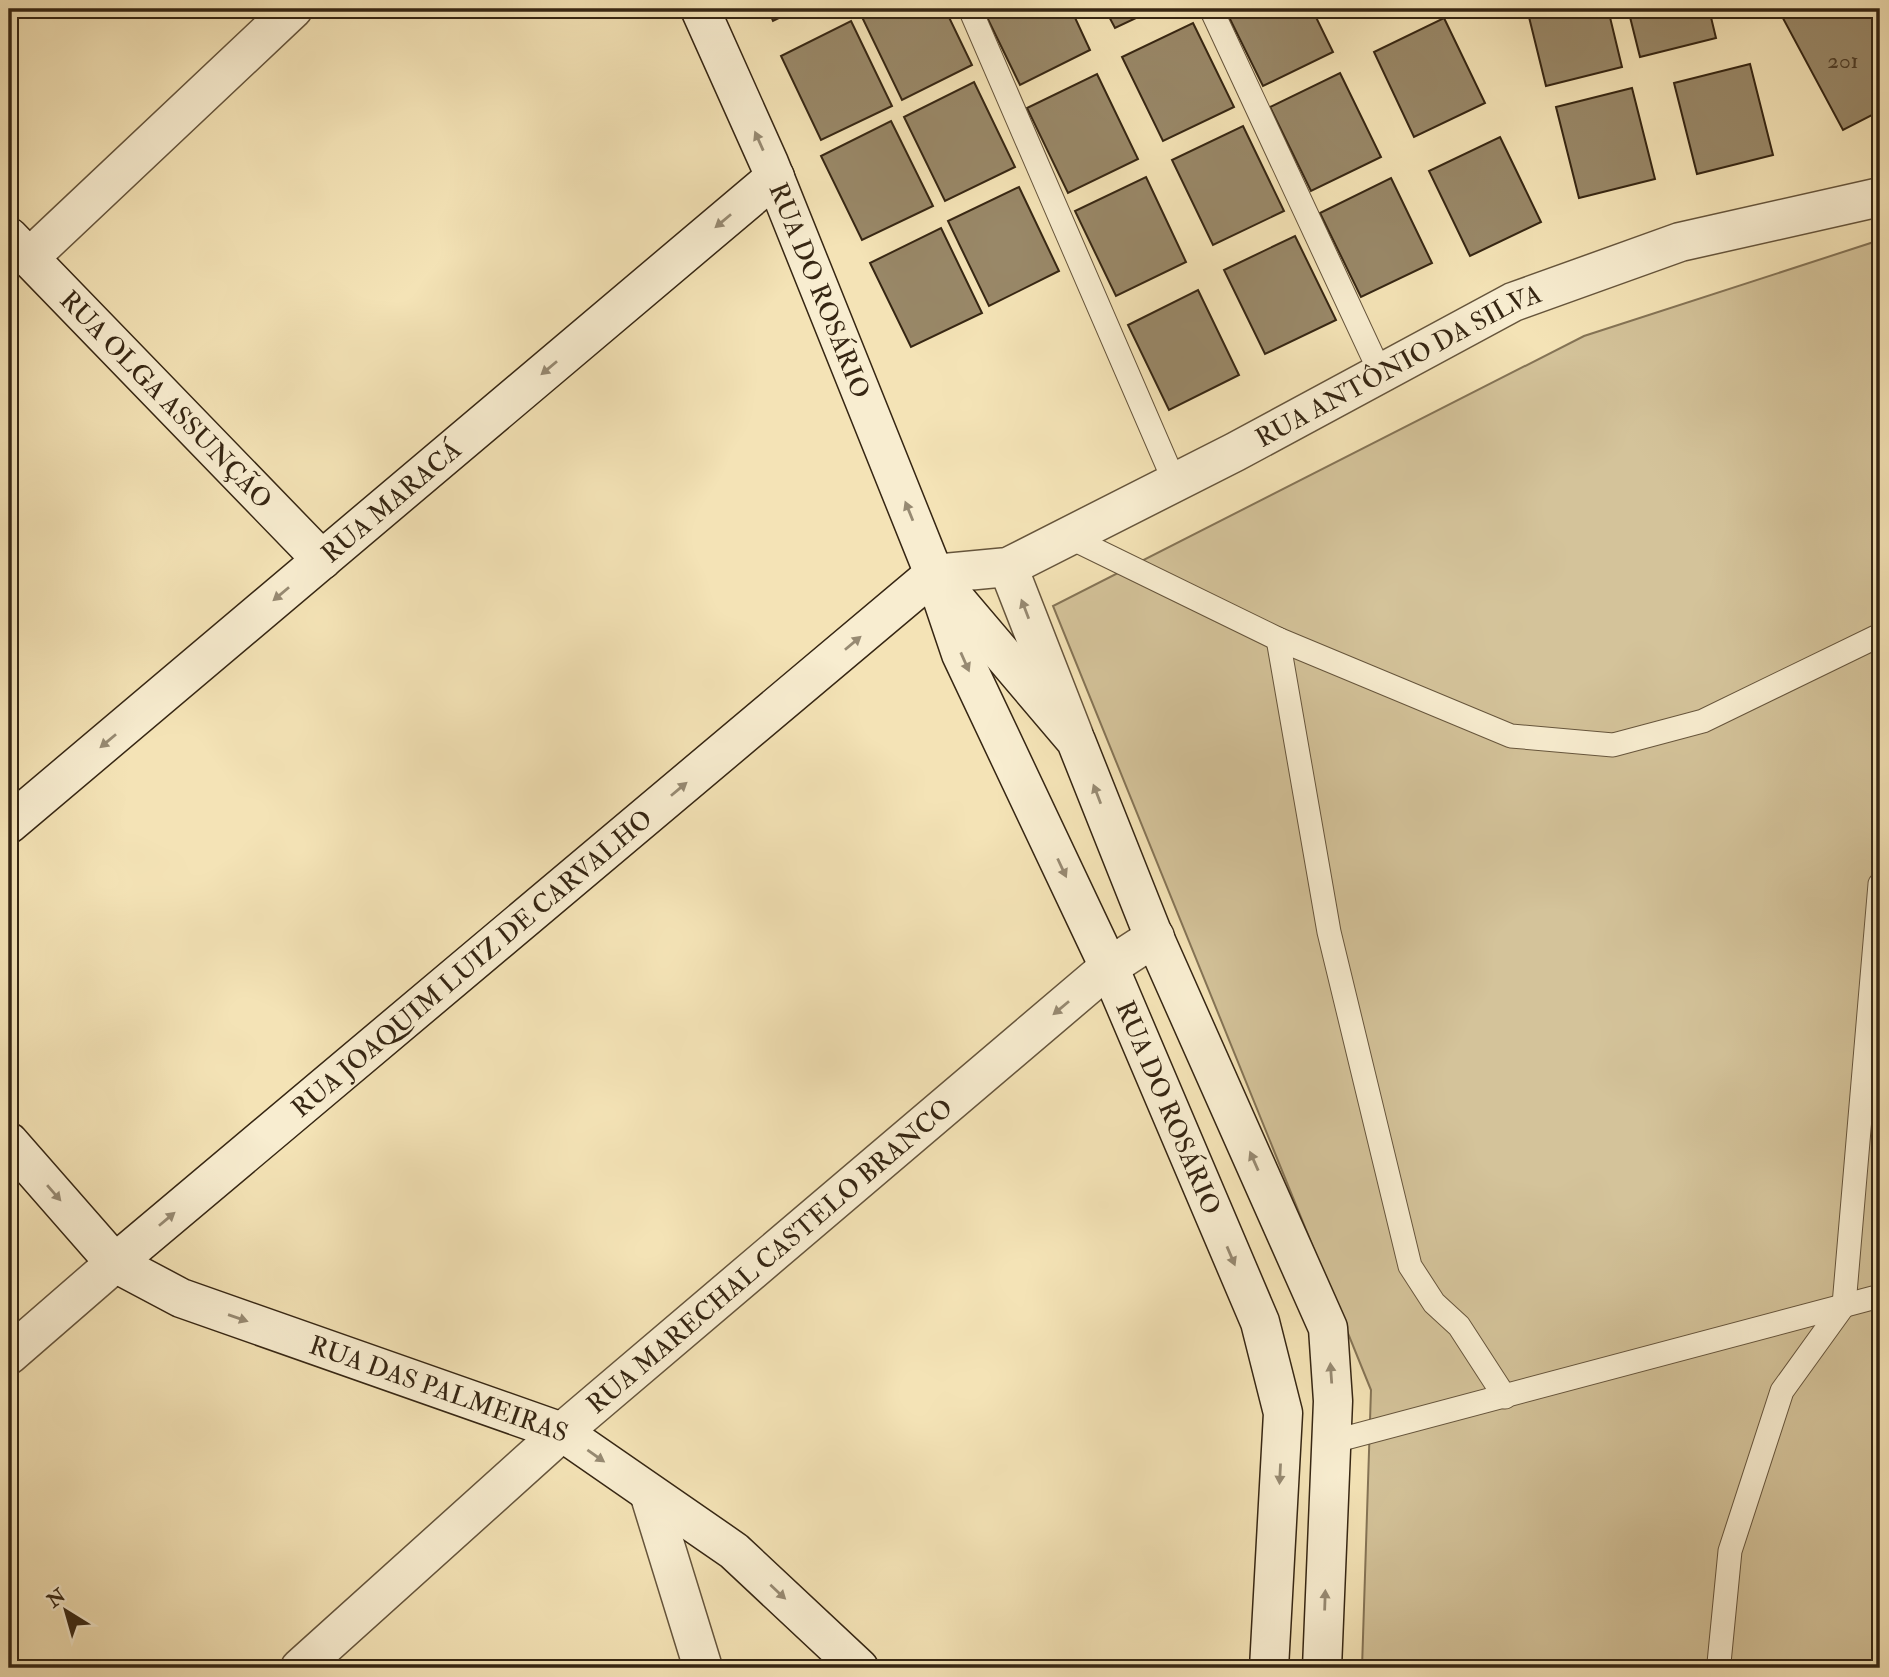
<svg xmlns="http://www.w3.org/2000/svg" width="1889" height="1677" font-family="'IM FELL Double Pica',serif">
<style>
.green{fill:#d4c39a;stroke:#857456;stroke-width:2}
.building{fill:#998868;stroke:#362613;stroke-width:2}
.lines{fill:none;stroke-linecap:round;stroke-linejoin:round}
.lane-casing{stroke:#66553c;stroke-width:25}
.street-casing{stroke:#66553c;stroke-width:41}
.secondary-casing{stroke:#362613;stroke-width:41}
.lane{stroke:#f8edd0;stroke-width:23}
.street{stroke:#f8edd0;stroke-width:38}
.secondary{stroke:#f8edd0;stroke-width:38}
.oneway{fill:#978a72}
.labels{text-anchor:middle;stroke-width:7;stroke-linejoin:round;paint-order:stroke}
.number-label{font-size:23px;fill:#4f3e28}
.street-label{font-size:26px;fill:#362613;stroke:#f8edd0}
</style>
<rect width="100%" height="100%" fill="#f4e3b6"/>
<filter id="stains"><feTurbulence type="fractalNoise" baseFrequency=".00286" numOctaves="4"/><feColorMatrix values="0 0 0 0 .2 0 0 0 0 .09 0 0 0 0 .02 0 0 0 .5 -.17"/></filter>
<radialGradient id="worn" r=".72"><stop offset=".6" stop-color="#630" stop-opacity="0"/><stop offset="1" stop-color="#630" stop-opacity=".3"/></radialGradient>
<path class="green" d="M1880 240V1668H1362L1371 1390 1053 606 1584 336Z"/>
<g class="building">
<path d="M768 9H797L773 21Z"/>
<path d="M874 9H945L972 65 902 100 861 15Z"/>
<path d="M983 9H1071L1090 50 1020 85Z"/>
<path d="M1105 9H1155L1115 28Z"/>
<path d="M1225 9H1312L1333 52 1263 86Z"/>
<path d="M1527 9H1608L1622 67 1546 86Z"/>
<path d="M1628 9H1709L1716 38 1640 57Z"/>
<path d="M1778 9H1880V111L1843 130Z"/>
<path d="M1444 18 1485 103 1414 137 1374 52Z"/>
<path d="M851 21 892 106 821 140 781 56Z"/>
<path d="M1193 23 1234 107 1163 141 1122 57Z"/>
<path d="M1750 64 1773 155 1697 174 1674 83Z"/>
<path d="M1340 73 1381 157 1311 191 1270 107Z"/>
<path d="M1097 74 1138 159 1068 193 1027 108Z"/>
<path d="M974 82 1015 167 945 201 904 117Z"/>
<path d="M1632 88 1655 179 1579 198 1556 107Z"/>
<path d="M891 121 933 206 862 240 821 156Z"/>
<path d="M1243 126 1284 211 1213 245 1172 160Z"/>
<path d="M1500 137 1541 222 1470 256 1429 171Z"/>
<path d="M1146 177 1186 262 1116 296 1075 211Z"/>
<path d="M1391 178 1432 263 1361 297 1320 213Z"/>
<path d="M1019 187 1059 271 989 306 948 221Z"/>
<path d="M941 228 982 313 911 347 870 263Z"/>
<path d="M1295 236 1336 320 1265 354 1224 270Z"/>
<path d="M1198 290 1239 375 1169 410 1128 325Z"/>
</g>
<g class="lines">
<g class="lane-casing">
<g id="lane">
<path d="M970 9 1175 483"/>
<path d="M1211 9 1380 372"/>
<path d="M1069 537 1278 639 1511 736 1613 745 1703 721 1880 635"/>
<path d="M1278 639 1329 932 1410 1266 1434 1303 1459 1326 1505 1397"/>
<path d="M1331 1442 1880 1296"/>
<path d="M1721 1668 1719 1663 1730 1551 1782 1391 1844 1305 1880 884"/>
</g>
</g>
<g class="street-casing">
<g id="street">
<path d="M29 258 293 9"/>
<path d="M1008 567 1074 736"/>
<path id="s1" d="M934 574 1008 567 1235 452 1513 302 1680 242 1880 197"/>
<path d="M9 1355 115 1263"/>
<path d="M649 1493 703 1668"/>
<path id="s2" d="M300 1668 562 1432 1109 967 1155 937"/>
</g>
</g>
<g class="secondary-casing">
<g id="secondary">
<path id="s3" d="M700 9 769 163 934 574 961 654 1109 967 1260 1322 1283 1413 1269 1668"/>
<path id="s4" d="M9 237 322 560"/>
<path d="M947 589 1076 741 1152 932 1328 1328 1333 1401 1322 1668"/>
<path id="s5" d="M9 824 775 177"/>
<path id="s6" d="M9 1142 115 1263 181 1298 562 1432 734 1551 859 1668"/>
<path id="s7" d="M115 1263 934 574"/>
</g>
</g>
<use href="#lane" class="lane"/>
<use href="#street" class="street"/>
<use href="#secondary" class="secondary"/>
</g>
<defs><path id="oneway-solid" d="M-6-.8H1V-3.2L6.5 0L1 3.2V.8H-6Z" transform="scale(1.75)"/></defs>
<g class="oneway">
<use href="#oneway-solid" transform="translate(759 141) rotate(-114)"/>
<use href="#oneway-solid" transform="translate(723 221) rotate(140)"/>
<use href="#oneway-solid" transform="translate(549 368) rotate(140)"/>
<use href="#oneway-solid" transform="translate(909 511) rotate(-112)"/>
<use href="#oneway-solid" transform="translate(281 594) rotate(140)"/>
<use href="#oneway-solid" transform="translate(1025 609) rotate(-111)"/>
<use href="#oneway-solid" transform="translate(853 643) rotate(-40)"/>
<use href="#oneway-solid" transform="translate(965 662) rotate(66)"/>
<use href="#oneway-solid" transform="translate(108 741) rotate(140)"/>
<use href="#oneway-solid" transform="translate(679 789) rotate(-40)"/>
<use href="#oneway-solid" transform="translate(1097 794) rotate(-111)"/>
<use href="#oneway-solid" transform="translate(1062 868) rotate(65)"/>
<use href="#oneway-solid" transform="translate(1061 1008) rotate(140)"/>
<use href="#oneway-solid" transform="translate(1254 1161) rotate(-114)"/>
<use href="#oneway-solid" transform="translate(54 1193) rotate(49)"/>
<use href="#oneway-solid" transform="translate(167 1219) rotate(-40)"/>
<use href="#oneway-solid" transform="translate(1231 1256) rotate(67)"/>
<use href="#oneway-solid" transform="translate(238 1318) rotate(19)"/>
<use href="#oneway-solid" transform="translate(1331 1373) rotate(-94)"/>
<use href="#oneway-solid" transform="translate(596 1456) rotate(35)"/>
<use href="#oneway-solid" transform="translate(1280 1474) rotate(93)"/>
<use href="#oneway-solid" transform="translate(778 1592) rotate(43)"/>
<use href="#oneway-solid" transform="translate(1325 1600) rotate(-88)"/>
</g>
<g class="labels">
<g class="number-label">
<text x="1843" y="68">201</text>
</g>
<g class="street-label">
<text dy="9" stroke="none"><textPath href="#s3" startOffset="306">RUA DO ROSÁRIO</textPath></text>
<text dy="9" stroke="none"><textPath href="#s1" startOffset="514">RUA ANTÔNIO DA SILVA</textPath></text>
<text dy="9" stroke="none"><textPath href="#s4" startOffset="226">RUA OLGA ASSUNÇÃO</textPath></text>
<text dy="9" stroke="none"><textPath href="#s5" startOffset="500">RUA MARACÁ</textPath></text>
<text dy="9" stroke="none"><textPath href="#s7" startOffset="466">RUA JOAQUIM LUIZ DE CARVALHO</textPath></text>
<text dy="9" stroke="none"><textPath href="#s3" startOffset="1195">RUA DO ROSÁRIO</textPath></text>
<text dy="9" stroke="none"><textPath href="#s2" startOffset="625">RUA MARECHAL CASTELO BRANCO</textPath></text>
<text dy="9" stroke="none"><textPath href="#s6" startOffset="509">RUA DAS PALMEIRAS</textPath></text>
</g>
</g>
<rect width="1889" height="1677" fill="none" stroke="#f4e3b6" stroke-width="35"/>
<rect x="10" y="10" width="1868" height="1656" fill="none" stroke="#362613" stroke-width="3.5"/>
<rect x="18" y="18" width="1854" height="1642" fill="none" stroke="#362613" stroke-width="2"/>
<g transform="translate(66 1611) rotate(323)" stroke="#f8edd0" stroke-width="5" paint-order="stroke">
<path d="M0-5L12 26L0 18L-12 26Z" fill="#362613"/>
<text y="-10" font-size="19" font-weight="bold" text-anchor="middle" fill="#362613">N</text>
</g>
<rect width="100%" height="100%" filter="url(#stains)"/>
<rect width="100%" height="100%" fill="url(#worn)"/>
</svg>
